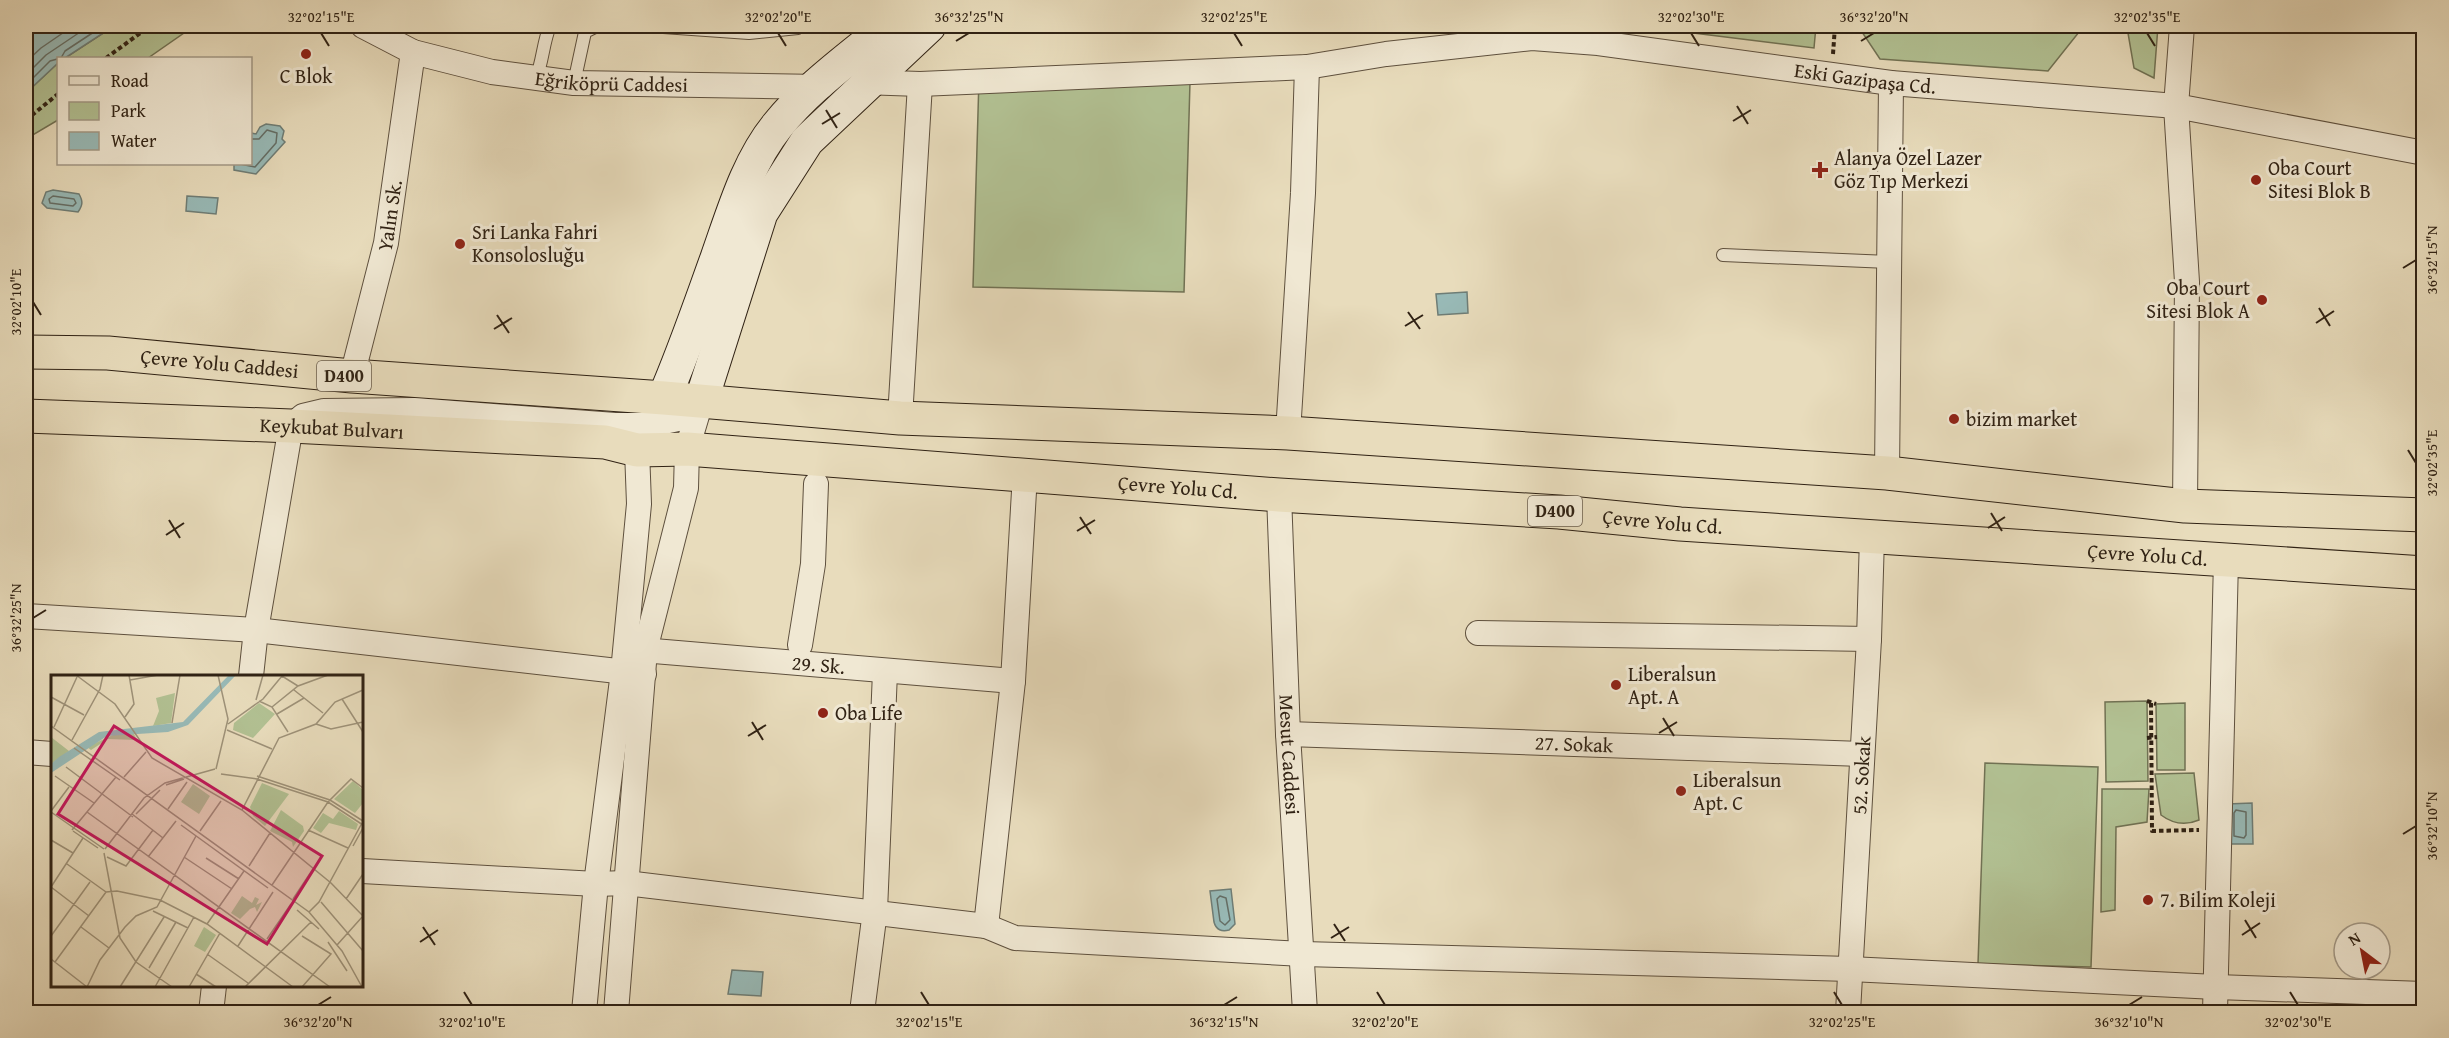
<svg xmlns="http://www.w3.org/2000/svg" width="2449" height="1038" font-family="'Gentium Book Plus',serif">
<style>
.green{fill:#b2c193;stroke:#717254;stroke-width:1.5}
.water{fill:#98bab7;stroke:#6e7d76;stroke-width:1.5}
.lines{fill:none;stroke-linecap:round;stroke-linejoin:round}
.shore{stroke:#646e66;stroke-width:1.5}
.lane-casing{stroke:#5e503e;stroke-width:14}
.street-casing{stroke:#5e503e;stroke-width:26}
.secondary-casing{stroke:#302214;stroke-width:35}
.highway-casing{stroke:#302214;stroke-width:35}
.path{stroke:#302214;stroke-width:4;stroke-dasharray:4.5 3;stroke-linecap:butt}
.lane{stroke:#f0e8d3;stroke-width:12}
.street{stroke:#f0e8d3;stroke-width:24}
.secondary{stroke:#f0e8d3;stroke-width:33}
.highway{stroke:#e8dcbc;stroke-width:33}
.ticks{fill:none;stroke:#302214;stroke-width:2}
.poi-dot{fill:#8f2418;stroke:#f0e8d3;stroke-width:2}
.labels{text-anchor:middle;stroke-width:6;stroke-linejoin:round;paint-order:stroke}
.shield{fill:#f0e8d3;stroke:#6a5d4d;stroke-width:1.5}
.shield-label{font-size:18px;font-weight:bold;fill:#302214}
.poi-label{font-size:20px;fill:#302214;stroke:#f0e8d3;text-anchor:start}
.street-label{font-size:20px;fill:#302214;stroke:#f0e8d3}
.inset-road{fill:none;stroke:#9e9279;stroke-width:1.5}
.view{fill:#c2185b;fill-opacity:0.15;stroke:#c2185b;stroke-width:3}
.inset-edge{fill:none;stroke:#302214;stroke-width:3}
.neatline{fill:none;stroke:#302214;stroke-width:2}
.ticks-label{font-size:15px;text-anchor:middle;fill:#302214}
</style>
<rect width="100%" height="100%" fill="#e8dcbc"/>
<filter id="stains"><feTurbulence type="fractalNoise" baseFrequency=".00333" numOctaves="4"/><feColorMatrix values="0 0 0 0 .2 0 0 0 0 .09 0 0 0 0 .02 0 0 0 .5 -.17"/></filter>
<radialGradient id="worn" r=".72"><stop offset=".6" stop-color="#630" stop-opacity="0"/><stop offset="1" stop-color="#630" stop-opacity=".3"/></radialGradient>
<g class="green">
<path d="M114 26H194L148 58H65Z"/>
<path d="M1650 26H1816L1814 48 1653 28Z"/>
<path d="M1858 26H2158L2154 78 2134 68 2128 33 2079 32 2048 71 1880 59Z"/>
<path d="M58 63V120L26 139V93Z"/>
<path d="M979 78 1190 82 1184 292 973 287Z"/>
<path d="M2147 701 2148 781 2106 782 2105 702Z"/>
<path d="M2185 703V770H2157L2156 704Z"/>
<path d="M1985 763 2098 767 2091 967 1978 964Z"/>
<path d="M2194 773 2199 820C2185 826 2173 824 2161 815L2155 774Z"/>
<path d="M2102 789H2149L2147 822 2116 827 2115 910 2101 912Z"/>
</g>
<g class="water">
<path d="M26 26H114L65 58H58V63L26 93Z"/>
<path d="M266 124 280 126 284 131 282 139 285 142 256 174 234 170V164H250L251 133 256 134 260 127Z"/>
<path d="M53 190 79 194C83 201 83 205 78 212L47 208 42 203 46 192Z"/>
<path d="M187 196 218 198 216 214 186 211Z"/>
<path d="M1467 292 1468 313 1438 315 1436 294Z"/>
<path d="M2252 803 2253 844H2228L2227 804Z"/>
<path d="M1231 889 1235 924 1229 930C1222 932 1216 930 1214 922L1210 891Z"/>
<path d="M732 970 763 972 761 996 728 994Z"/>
</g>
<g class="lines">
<g class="shore">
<path d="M26 62 41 48 73 26"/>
<path d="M26 75 46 55 89 26"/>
<path d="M26 85 50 61 61 58 65 51 103 26"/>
<path d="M240 164 255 167 276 143 277 133 267 130 259 139H250"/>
<path d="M53 196 74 199 76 203 73 206 50 203 49 199Z"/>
<path d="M2236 810 2246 812V835L2244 838 2234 836V813Z"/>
<path d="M1220 896 1226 898 1230 920 1225 925 1220 921 1217 899Z"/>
</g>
<g class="lane-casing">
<g id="lane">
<path d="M649 26 749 33 798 28 801 26"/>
<path d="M536 78C543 61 543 42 550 26"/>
<path d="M574 83 585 32 597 26"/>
<path d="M1723 255 1889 262"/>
</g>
</g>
<g class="street-casing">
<g id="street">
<path id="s1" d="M363 26 413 52 492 72 574 83 821 87"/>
<path d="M2182 26 2176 106 2187 282 2185 506"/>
<path id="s2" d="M862 82 920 84 1307 67 1386 54 1532 38 1598 43 1891 83 2176 106 2424 153"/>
<path id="s3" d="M352 376 386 243 413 52"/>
<path d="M900 418 920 84"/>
<path d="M1288 433 1303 193 1307 67"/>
<path d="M1887 473 1891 83"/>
<path id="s4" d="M1279 495 1288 734 1305 1012"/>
<path d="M26 616 256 630 644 674"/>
<path d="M1478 633 1869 639"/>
<path d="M800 645 813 564 816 484"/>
<path id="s5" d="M630 649 1013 681"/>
<path d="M251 676 256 630 291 426 303 416 324 411 414 410 615 425H650L678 419 701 402"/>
<path id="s6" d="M1288 734 1862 754"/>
<path d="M26 752 52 754"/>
<path d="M362 871 596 884 626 883 986 926 1015 938 1303 954 1850 969 2216 987 2424 994"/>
<path d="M986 926 1013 681 1025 474"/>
<path d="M211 1012 214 986"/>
<path d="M584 1012 596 884 623 672 639 504 637 450 645 435"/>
<path d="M616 1012 645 650 686 488 687 449 701 402"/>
<path d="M862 1012 875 911 885 672"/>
<path id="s7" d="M1848 1012 1869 639 1872 537"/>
<path d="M2215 1012 2226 560"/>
</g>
</g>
<g class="secondary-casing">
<g id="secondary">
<path d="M664 398C684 352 700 305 717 258 733 213 747 163 777 126 808 87 851 57 888 26"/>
<path d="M701 402 761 213 807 141 929 26"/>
</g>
</g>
<g class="highway-casing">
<g id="highway">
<path id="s8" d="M26 352 108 353 352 376 664 398 900 418 1288 433 1887 473 2185 506 2424 515"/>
<path id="s9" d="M26 416 291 426 605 442 637 450 687 449 1279 495 1559 512 1680 524 2424 573"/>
</g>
</g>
<g class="path">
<path d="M1833 54 1835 26"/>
<path d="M106 58 150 26"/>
<path d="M26 120 58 94"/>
<path d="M2147 701 2156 704"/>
<path d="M2151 703 2152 831 2199 830"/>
<path d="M2147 738 2157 737"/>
</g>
<use href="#lane" class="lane"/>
<use href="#street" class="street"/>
<use href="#secondary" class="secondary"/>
<use href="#highway" class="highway"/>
</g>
<path class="ticks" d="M321 33 329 46M778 33 786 46M1234 33 1242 46M1691 33 1699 46M2147 33 2155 46M956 41 969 33M1861 41 1874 33M1737 106 1748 124M826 110 837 128M1733 121 1751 110M822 124 840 113M2403 268 2416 260M33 302 41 315M2319 308 2330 326M1408 312 1420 329M497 315 509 333M2316 323 2334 311M1405 326 1423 315M494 329 512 318M2408 450 2416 463M1991 513 2002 531M1080 517 1091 534M169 520 180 538M1988 528 2005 517M1077 531 1095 520M166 535 184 523M33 618 46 610M1663 718 1674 736M752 722 763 740M1659 733 1677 722M748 736 766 725M2403 834 2416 826M2245 920 2256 938M1334 924 1345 941M423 927 435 945M2242 935 2260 923M1331 938 1349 927M420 942 438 930M464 992 472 1005M921 992 929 1005M1377 992 1385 1005M1834 992 1842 1005M2290 992 2298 1005M318 1005 331 997M1224 1005 1237 997M2129 1005 2142 997"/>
<g class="poi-dot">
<circle cx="306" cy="54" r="6"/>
<path d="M1817 161h6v6h6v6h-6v6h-6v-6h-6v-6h6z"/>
<circle cx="2256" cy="180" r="6"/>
<circle cx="460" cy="244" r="6"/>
<circle cx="2262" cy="300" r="6"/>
<circle cx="1954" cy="419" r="6"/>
<circle cx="1616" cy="685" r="6"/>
<circle cx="823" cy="713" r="6"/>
<circle cx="1681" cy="791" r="6"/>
<circle cx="2148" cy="900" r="6"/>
</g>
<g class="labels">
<g class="shield">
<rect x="317" y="361" width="54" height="30" rx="4.5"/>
<rect x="1528" y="496" width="54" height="30" rx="4.5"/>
</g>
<g class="shield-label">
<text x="344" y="382">D400</text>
<text x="1555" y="517">D400</text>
</g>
<g class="poi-label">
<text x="306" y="83" text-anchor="middle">C Blok</text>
<text x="1834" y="165">Alanya Özel Lazer<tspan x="1834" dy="23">Göz Tıp Merkezi</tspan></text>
<text x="2268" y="175">Oba Court<tspan x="2268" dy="23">Sitesi Blok B</tspan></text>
<text x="472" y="239">Sri Lanka Fahri<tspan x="472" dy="23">Konsolosluğu</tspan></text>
<text x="2250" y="295" text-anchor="end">Oba Court<tspan x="2250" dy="23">Sitesi Blok A</tspan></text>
<text x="1966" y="426">bizim market</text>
<text x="1628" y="681">Liberalsun<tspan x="1628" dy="23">Apt. A</tspan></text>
<text x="835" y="720">Oba Life</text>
<text x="1693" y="787">Liberalsun<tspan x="1693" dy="23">Apt. C</tspan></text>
<text x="2160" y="907">7. Bilim Koleji</text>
</g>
<g class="street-label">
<text dy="7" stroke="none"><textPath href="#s2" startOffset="1008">Eski Gazipaşa Cd.</textPath></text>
<text dy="7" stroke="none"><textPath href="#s1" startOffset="258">Eğriköprü Caddesi</textPath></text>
<text dy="7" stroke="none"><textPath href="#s3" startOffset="165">Yalın Sk.</textPath></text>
<text dy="7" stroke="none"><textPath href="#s8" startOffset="194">Çevre Yolu Caddesi</textPath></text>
<text dy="7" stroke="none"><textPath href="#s9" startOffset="306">Keykubat Bulvarı</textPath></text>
<text dy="7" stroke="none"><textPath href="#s9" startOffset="1155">Çevre Yolu Cd.</textPath></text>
<text dy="7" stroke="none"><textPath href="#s9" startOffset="1641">Çevre Yolu Cd.</textPath></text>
<text dy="7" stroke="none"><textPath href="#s9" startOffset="2127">Çevre Yolu Cd.</textPath></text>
<text dy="7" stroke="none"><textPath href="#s5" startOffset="189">29. Sk.</textPath></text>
<text dy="7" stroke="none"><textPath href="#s6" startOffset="286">27. Sokak</textPath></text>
<text dy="7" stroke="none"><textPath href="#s4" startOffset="260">Mesut Caddesi</textPath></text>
<text dy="7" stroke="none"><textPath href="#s7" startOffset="237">52. Sokak</textPath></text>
</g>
</g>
<g transform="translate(51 675)">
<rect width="312" height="312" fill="#e8dcbc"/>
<path d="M124 18 120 48 102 51 108 36 105 23ZM208 28 224 39 202 63 182 55 183 48ZM64 59H83L86 65 57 64 40 75 36 72ZM0 62 18 76 0 89ZM302 106 312 115V128L304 138 283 124ZM211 108 238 119 214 151 202 141 199 132ZM142 109 159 121 148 139 130 127ZM230 135 252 151 253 156 242 172 241 167 219 156ZM288 136 307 149 305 155 278 148 270 158 262 153 272 138 282 144ZM191 221 201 228 204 222 208 224 205 230 211 227 206 237 204 232 199 234 189 244 180 238ZM153 252 165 260 154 277 143 271Z" fill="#b2c193"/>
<path d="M178 0H185L137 50 117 57 56 61 0 98V89L8 82 48 57 132 47Z" fill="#98bab7"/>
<path class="inset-road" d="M25 0 64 29 101 83 191 135 280 208 312 241M79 5 107 0M243 15 272 38M0 22 33 40M291 24 312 57M205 25 212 0M208 26 221 32 237 57M221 32 247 11 277 0M226 39 253 23M74 42 83 29 78 0M121 48 129 0M177 49 212 24 231 1 247 11M265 49 280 54 312 47M0 51 258 237 291 276 311 312M3 52 26 2M176 55 221 74M21 65 49 14 52 0M23 73 69 105M15 92 82 142M165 94 177 44 167 0M170 99 206 104 277 127 312 150M4 101 43 128M206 101 279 125 312 146M73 102 95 77M115 110 133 104M117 134 136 107M191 135 228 63 265 49 284 27 312 15M0 136 18 112M0 137 53 174M36 137 279 312M81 139 112 163M85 139 109 115M130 150 217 213M21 155 65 102M257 155 297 173M22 156 47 173M149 156 170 126M0 165 22 178M302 171 312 153M54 174 93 123 114 108 164 94M53 178 69 263 85 287 121 312M56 182 75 191 102 155M97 182 125 146M133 182 181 214M155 183 188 204M16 189 55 217M198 191 219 158M221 210 277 127 300 104 312 113M0 212 32 163M0 212 38 241M242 224 262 194M295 224 312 199M270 227 312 276M246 235 268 254M102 236 137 253M258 237 268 227 311 148M156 249 193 196M30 252 58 273M0 261 39 207M251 261 280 279 251 312M216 264 240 229M277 267 296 296M286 270 312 241M187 271 222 217M156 279 197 308M0 284 36 312M4 287 55 217 66 216 109 225 156 249 242 312M98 293 125 247M145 299 165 312M36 312 49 285 74 252 85 241 106 232 145 161M69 312 113 242M104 312 143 242M138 312 169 258M194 312 260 247"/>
<path class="view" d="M63 51 271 181 216 269 7 139Z"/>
<rect width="312" height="312" class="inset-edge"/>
</g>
<rect width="2449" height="1038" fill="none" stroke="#e8dcbc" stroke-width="66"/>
<rect x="57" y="57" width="195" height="108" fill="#f0e8d3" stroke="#a39987" stroke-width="1.5"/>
<rect x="69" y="76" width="30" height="9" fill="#f0e8d3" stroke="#a39987" stroke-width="1.5"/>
<text x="111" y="87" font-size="18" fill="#302214">Road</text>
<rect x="69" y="102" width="30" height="18" fill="#b2c193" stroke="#a39987" stroke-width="1.5"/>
<text x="111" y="117" font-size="18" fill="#302214">Park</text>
<rect x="69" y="132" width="30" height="18" fill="#98bab7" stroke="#a39987" stroke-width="1.5"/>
<text x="111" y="147" font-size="18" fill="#302214">Water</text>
<g transform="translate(2362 951) rotate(328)"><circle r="28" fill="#f0e8d3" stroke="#a39987" stroke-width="1.5"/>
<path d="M0-4.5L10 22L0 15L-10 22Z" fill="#8f2418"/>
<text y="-9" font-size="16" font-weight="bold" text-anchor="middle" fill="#302214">N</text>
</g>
<rect x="33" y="33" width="2383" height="972" class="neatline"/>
<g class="ticks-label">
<text x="321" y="22">32°02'15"E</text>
<text x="778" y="22">32°02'20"E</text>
<text x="969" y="22">36°32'25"N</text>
<text x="1234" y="22">32°02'25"E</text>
<text x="1691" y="22">32°02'30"E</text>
<text x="1874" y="22">36°32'20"N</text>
<text x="2147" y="22">32°02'35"E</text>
<text transform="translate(2432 260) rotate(-90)" y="5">36°32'15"N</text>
<text transform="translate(16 302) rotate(-90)" y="5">32°02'10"E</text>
<text transform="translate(2432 463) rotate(-90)" y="5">32°02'35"E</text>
<text transform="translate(16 618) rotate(-90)" y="5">36°32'25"N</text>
<text transform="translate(2432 826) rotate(-90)" y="5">36°32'10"N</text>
<text x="318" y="1027">36°32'20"N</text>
<text x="472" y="1027">32°02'10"E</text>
<text x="929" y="1027">32°02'15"E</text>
<text x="1224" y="1027">36°32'15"N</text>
<text x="1385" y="1027">32°02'20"E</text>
<text x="1842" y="1027">32°02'25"E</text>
<text x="2129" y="1027">36°32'10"N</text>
<text x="2298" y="1027">32°02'30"E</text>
</g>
<rect width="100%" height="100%" filter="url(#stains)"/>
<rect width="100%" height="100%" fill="url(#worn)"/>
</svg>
